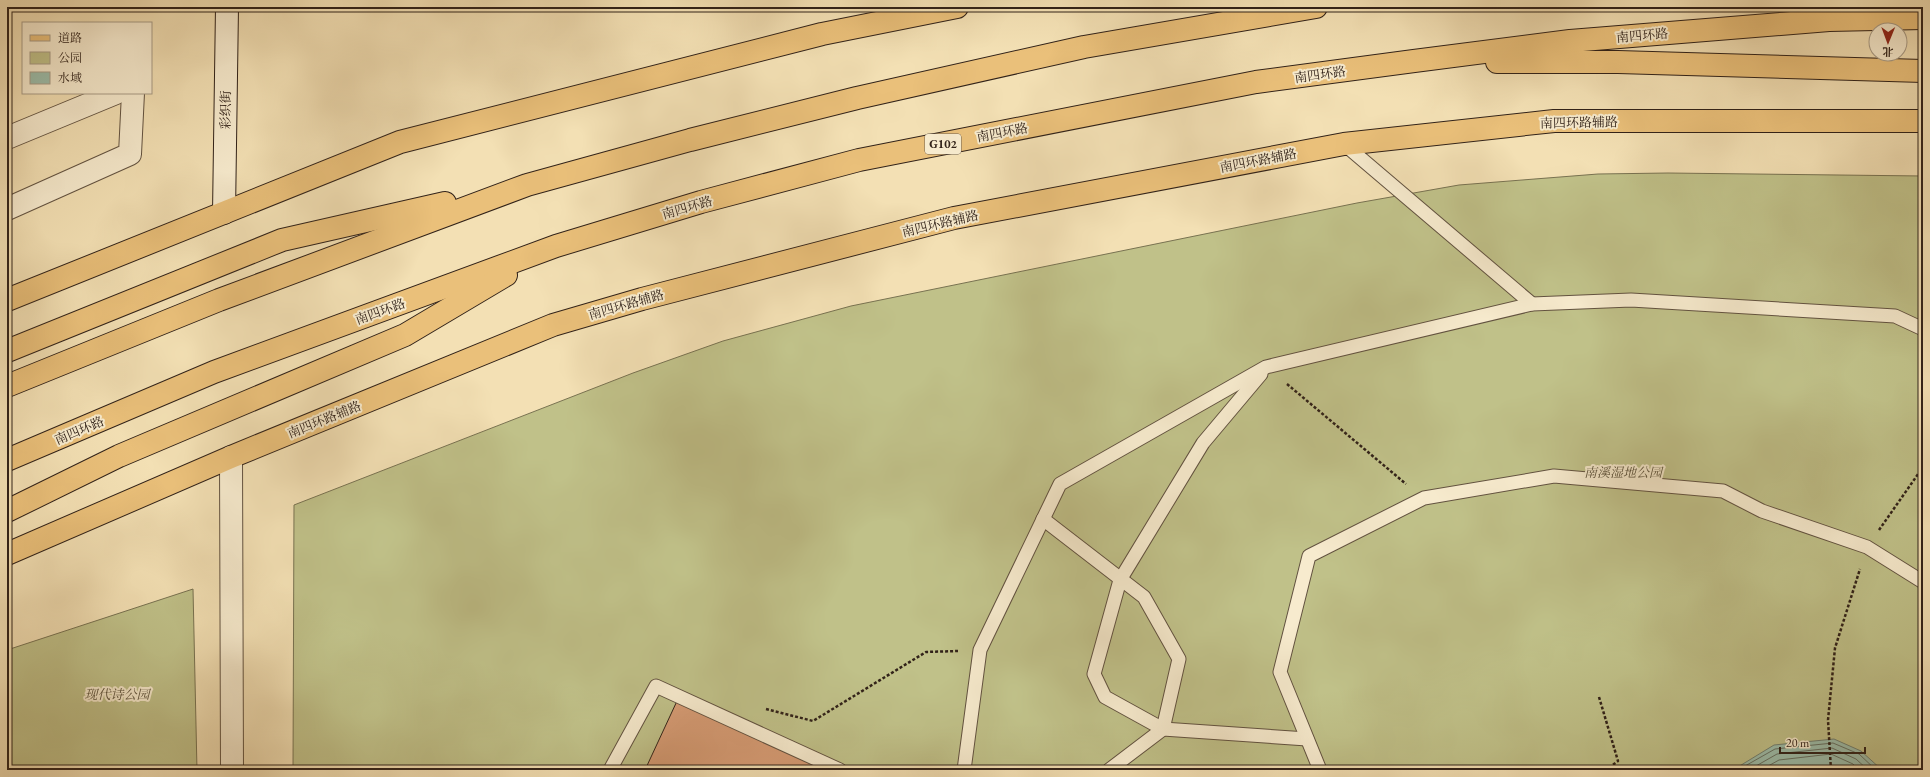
<svg xmlns="http://www.w3.org/2000/svg" width="1930" height="777" font-family="'EB Garamond','Noto Serif SC',serif">
<style>
.green{fill:#c0c189;stroke:#787251}
.water{fill:#9cbdaa;stroke:#717f70}
.lines{fill:none;stroke-linecap:round;stroke-linejoin:round}
.shore{stroke:#667062;stroke-width:1}
.building{fill:#d79c75;stroke:#312219}
.lane-casing{stroke:#625240;stroke-width:15}
.street-casing{stroke:#625240;stroke-width:24}
.secondary-casing{stroke:#312219;stroke-width:24}
.primary-casing{stroke:#312219;stroke-width:24}
.highway-casing{stroke:#312219;stroke-width:24}
.path{stroke:#312219;stroke-width:2.5;stroke-dasharray:3 2;stroke-linecap:butt}
.lane{stroke:#f7ebce;stroke-width:13}
.street{stroke:#f7ebce;stroke-width:22}
.secondary{stroke:#f7ebce;stroke-width:22}
.primary{stroke:#eac07a;stroke-width:22}
.highway{stroke:#eac07a;stroke-width:22}
.labels{text-anchor:middle;stroke-width:4;stroke-linejoin:round;paint-order:stroke}
.shield{fill:#f7ebce;stroke:#6c5e4f;stroke-width:1}
.shield-label{font-size:12px;font-weight:bold;fill:#312219}
.street-label{font-size:13px;fill:#312219;stroke:#f7ebce}
.park-label{font-size:13px;font-style:italic;fill:#5c523b;stroke:#f7ebce}
</style>
<rect width="100%" height="100%" fill="#f3e0b4"/>
<filter id="stains"><feTurbulence type="fractalNoise" baseFrequency=".005" numOctaves="4"/><feColorMatrix values="0 0 0 0 .2 0 0 0 0 .09 0 0 0 0 .02 0 0 0 .5 -.17"/></filter>
<radialGradient id="worn" r=".72"><stop offset=".6" stop-color="#630" stop-opacity="0"/><stop offset="1" stop-color="#630" stop-opacity=".3"/></radialGradient>
<g class="green">
<path d="M1668 173 1923 176V770H293L294 505 633 373 723 341 851 306 1357 203 1459 185 1598 174Z"/>
<path d="M193 589 197 770H7V650Z"/>
</g>
<path class="water" d="M1834 739 1861 751 1882 770H1733L1774 745Z"/>
<g class="lines">
<g class="shore">
<path d="M1738 770 1775 749 1833 743 1859 754 1876 770"/>
<path d="M1749 770 1777 754 1832 748 1856 759 1868 770"/>
<path d="M1761 770 1779 760 1831 754 1853 764 1859 770"/>
</g>
</g>
<path class="building" d="M677 701 825 770H645Z"/>
<g class="lines">
<g class="lane-casing">
<g id="lane">
<path d="M1344 144 1532 304"/>
<path d="M1261 374 1203 443 1120 580 1094 674 1105 697 1163 729 1307 739"/>
<path d="M1043 519 1144 597 1179 659 1163 729 1109 770"/>
<path d="M610 770 656 686 840 770"/>
<path d="M964 770 980 650 1060 484 1266 367 1532 304 1631 300 1895 316 1923 329"/>
<path d="M1320 770 1280 672 1309 556 1424 498 1554 476 1723 491 1762 511 1867 547 1923 582"/>
</g>
</g>
<g class="street-casing">
<g id="street">
<path d="M7 138 116 93"/>
<path d="M7 209 130 154 133 93"/>
<path d="M231 457 232 770"/>
</g>
</g>
<g class="secondary-casing">
<path id="secondary" d="M224 213 227 7"/>
</g>
<g class="primary-casing">
<g id="primary">
<path d="M7 300 400 142 822 34 957 7"/>
<path d="M7 554 231 457 553 325 642 299 954 218 1344 144 1554 121H1923"/>
</g>
</g>
<g class="highway-casing">
<g id="highway">
<path d="M1497 62H1618L1923 71"/>
<path d="M7 351 282 240 445 203"/>
<path d="M7 386 219 300 527 185 690 140 857 98 1084 47 1316 7"/>
<path d="M7 460 214 372 556 246 701 202 859 160 1256 82 1414 61 1570 41 1829 20 1923 18"/>
<path d="M7 511 119 456 405 335 506 275"/>
</g>
</g>
<g class="path">
<path d="M1287 384 1406 484"/>
<path d="M1879 530 1923 467"/>
<path d="M1599 697 1618 761 1606 770"/>
<path d="M766 709 813 721 926 652 958 651"/>
<path d="M1831 770 1828 720 1835 648 1860 569"/>
</g>
<use href="#lane" class="lane"/>
<use href="#street" class="street"/>
<use href="#secondary" class="secondary"/>
<use href="#primary" class="primary"/>
<use href="#highway" class="highway"/>
</g>
<g class="labels">
<rect class="shield" x="925" y="134" width="36" height="20" rx="3"/>
<g class="shield-label">
<text x="943" y="148">G102</text>
</g>
<g class="street-label">
<text transform="translate(1642 35) rotate(-5)" y="5">南四环路</text>
<text transform="translate(1320 74) rotate(-8)" y="5">南四环路</text>
<text transform="translate(225 110) rotate(-89)" y="5">彩织街</text>
<text transform="translate(1579 122) rotate(-1)" y="5">南四环路辅路</text>
<text transform="translate(1002 132) rotate(-11)" y="5">南四环路</text>
<text transform="translate(1258 160) rotate(-11)" y="5">南四环路辅路</text>
<text transform="translate(687 207) rotate(-16)" y="5">南四环路</text>
<text transform="translate(940 223) rotate(-13)" y="5">南四环路辅路</text>
<text transform="translate(626 304) rotate(-16)" y="5">南四环路辅路</text>
<text transform="translate(380 311) rotate(-20)" y="5">南四环路</text>
<text transform="translate(324 419) rotate(-22)" y="5">南四环路辅路</text>
<text transform="translate(79 430) rotate(-23)" y="5">南四环路</text>
</g>
<g class="park-label">
<text x="1623" y="477">南溪湿地公园</text>
<text x="117" y="699">现代诗公园</text>
</g>
</g>
<rect width="1930" height="777" fill="none" stroke="#f3e0b4" stroke-width="24"/>
<rect x="8" y="8" width="1914" height="761" fill="none" stroke="#312219" stroke-width="2"/>
<rect x="12" y="12" width="1906" height="753" fill="none" stroke="#312219"/>
<rect x="22" y="22" width="130" height="72" fill="#f7ebce" stroke="#a89b86"/>
<rect x="30" y="35" width="20" height="6" fill="#eac07a" stroke="#a89b86"/>
<text x="58" y="42" font-size="12" fill="#312219">道路</text>
<rect x="30" y="52" width="20" height="12" fill="#c0c189" stroke="#a89b86"/>
<text x="58" y="62" font-size="12" fill="#312219">公园</text>
<rect x="30" y="72" width="20" height="12" fill="#9cbdaa" stroke="#a89b86"/>
<text x="58" y="82" font-size="12" fill="#312219">水域</text>
<g transform="translate(1888 42) rotate(181)"><circle r="19" fill="#f7ebce" stroke="#a89b86"/>
<path d="M0-3L7 15L0 10L-7 15Z" fill="#8f2418"/>
<text y="-6" font-size="11" font-weight="bold" text-anchor="middle" fill="#312219">北</text>
</g>
<path d="M1780 747v6h85v-6" fill="none" stroke="#312219" stroke-width="2"/>
<text x="1786" y="747" font-size="12" fill="#312219" stroke="#f7ebce" stroke-width="3" paint-order="stroke">20 m</text>
<rect width="100%" height="100%" filter="url(#stains)"/>
<rect width="100%" height="100%" fill="url(#worn)"/>
</svg>
